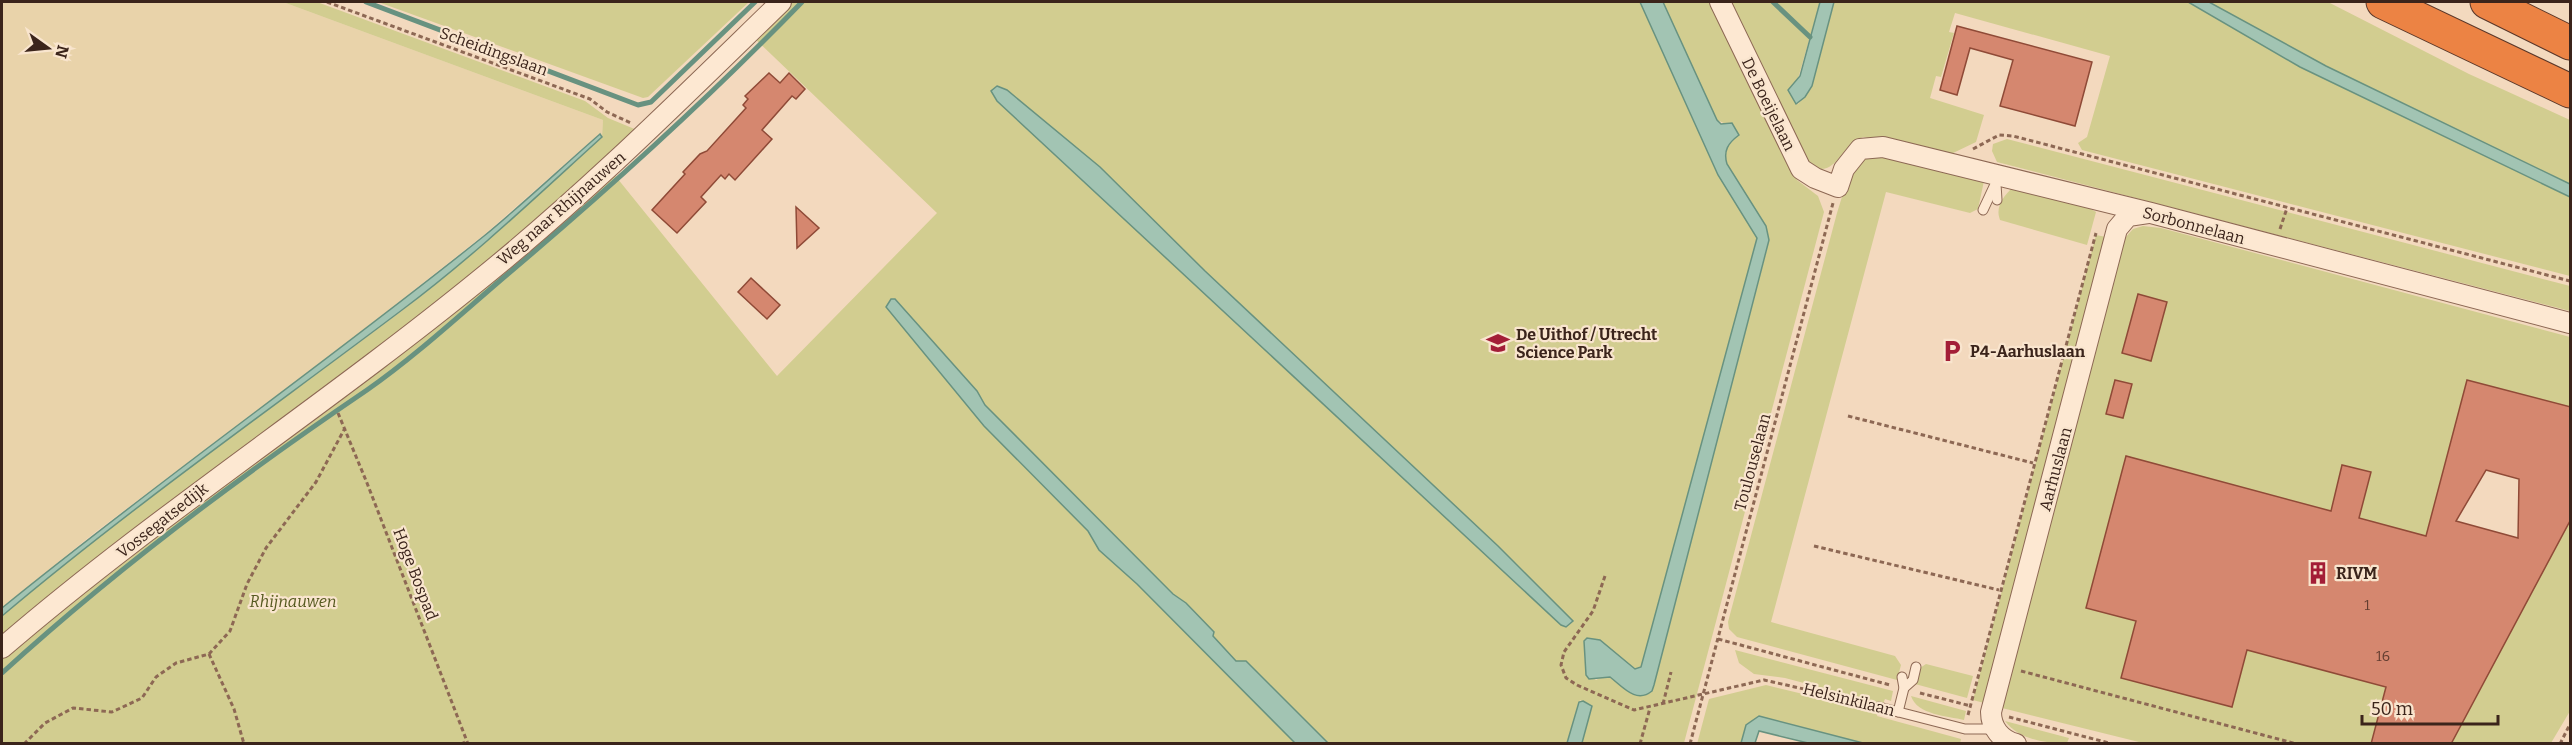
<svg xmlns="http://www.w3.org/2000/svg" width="2572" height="745" font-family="Bitter,serif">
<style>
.farmland{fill:#e9d3aa}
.green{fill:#d2cd90}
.water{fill:#a2c4b3;stroke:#689280;stroke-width:1.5}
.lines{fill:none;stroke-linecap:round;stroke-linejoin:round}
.stream{stroke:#689280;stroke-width:5}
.building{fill:#d5876f;stroke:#8f4a37;stroke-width:1.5;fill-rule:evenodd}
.lane-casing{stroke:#8d6854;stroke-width:11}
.street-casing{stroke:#8d6854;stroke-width:22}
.highway-casing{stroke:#5a3729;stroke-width:35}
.path{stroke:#8d6854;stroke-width:3;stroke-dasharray:4.5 3;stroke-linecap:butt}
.lane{stroke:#fde8d2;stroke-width:9}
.street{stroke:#fde8d2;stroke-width:20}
.highway{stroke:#ec8344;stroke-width:33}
.labels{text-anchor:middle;stroke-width:4.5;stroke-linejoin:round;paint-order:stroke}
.number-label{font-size:14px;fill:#623d30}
.street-label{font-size:16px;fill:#3b241b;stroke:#f9e5ce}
.poi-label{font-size:16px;font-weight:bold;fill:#3b241b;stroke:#f9e5ce;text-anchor:start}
.park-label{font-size:16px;font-style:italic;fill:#55591f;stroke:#f9e5ce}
</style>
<rect width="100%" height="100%" fill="#f3d9be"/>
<path class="farmland" d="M2 2H283L603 120 602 137 599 134 485 234 325 360 94 533 2 608Z"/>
<g class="green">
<path d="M283 2H317L585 101 608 118 637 130 541 222 2 638V616C130 508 268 411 403 310 473 257 537 196 602 137L603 120Z"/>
<path d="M378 2H749L648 97 643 98Z"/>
<path d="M788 2H1640L1718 175 1757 238 1645 660 1641 668 1635 669 1584 649 1586 674 1596 680 1604 676 1652 691 1767 249 1766 226 1727 164C1723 150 1728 143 1739 134L1728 125 1717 120 1663 2H1713L1797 180 1818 196 1824 212 1684 743H1582L1592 706 1580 700 1567 744 2 743V652L613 173 777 376 937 213 753 37Z"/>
<path d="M1727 2H1820L1797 82 1798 104 1812 86 1834 2H2188L2300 67 2570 197V276L2082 150 2078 143 2087 137 2110 56 1955 13 1949 32 1954 33 1941 77 1936 76 1930 98 1984 115 1976 142 1951 154 1863 137C1842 145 1838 170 1820 169L1810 163 1803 155Z"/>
<path d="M2209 2H2328L2469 74 2570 120V184L2326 66Z"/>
<path d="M2007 139 2570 286V311L1997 162 1992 151 1993 144Z"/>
<path d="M1870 153 1984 181 1978 209 1970 213 1886 192 1771 622 1895 656 1901 665 1897 680 1737 637 1729 629 1728 622 1837 213 1849 174Z"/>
<path d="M2012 188 2089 208 2096 212 2087 245 2000 220C1995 207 2003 197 2012 188Z"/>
<path d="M2143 226 2161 228 2570 337V407L2467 380 2426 536 2126 457 2086 607 2136 621 2122 678 2232 707 2247 650 2386 687 2371 743H2143L2002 708 2125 238 2133 229Z"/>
<path d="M2096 235 2106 237 1984 703 1973 700Z"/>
<path d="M2570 519V711L2551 743 2451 744Z"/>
<path d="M1735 650 1893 691 1891 701 1885 699 1883 704 1785 678 1754 674 1739 663Z"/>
<path d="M1926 664 1973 676 1967 698 1915 684 1920 668Z"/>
<path d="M1766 685 1878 712 1877 716 1961 739 1960 744 1863 743 1759 716 1746 725 1741 743 1697 744 1709 699Z"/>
<path d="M1911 696 1966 711 1964 720C1948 716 1917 715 1911 696Z"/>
<path d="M2005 721 2069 738 2067 743C2046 744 2018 739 2005 721Z"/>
</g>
<g class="water">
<path d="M1640 2H1663L1717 120 1721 124 1732 123 1739 135C1728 143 1723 151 1727 164L1766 226 1769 240 1654 685 1652 691C1636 704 1623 687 1610 677L1589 679 1586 675 1584 641 1587 638 1600 640 1635 669 1641 667 1757 238 1718 175Z"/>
<path d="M1820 2H1834L1812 86 1805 97 1796 104 1788 90 1800 76Z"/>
<path d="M2188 2H2209L2326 66 2570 184V197L2300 67Z"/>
<path d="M997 86 1007 90 1100 167 1205 271 1498 546 1573 621 1566 627 1561 625 997 101 991 91Z"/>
<path d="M600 134 602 137C537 196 473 257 402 310 268 411 130 508 2 616V608C159 480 326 363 484 236 524 203 561 168 600 134Z"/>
<path d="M891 299H895L977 391 985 405 1173 594 1186 603 1214 632 1213 636 1236 661H1246L1328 743H1295L1137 584 1099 550 1088 531 984 426 886 307Z"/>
<path d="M1583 701 1592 706 1582 743H1567L1579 702Z"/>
<path d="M1759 716 1863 743H1808L1759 731 1755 743H1741L1746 725Z"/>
</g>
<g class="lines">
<g class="stream">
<path d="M366 2 638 105 651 102 755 2"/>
<path d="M1773 2 1810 37"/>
<path d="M2 673C116 569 240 476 367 390 417 355 463 312 509 273 611 187 709 98 802 2"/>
</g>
</g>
<g class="building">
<path d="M1957 26 2092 62 2075 126 2000 106 2013 60 1970 48 1957 95 1940 90Z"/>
<path d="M769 73 780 83 789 73 805 89 796 99 792 96 762 130 772 139 735 180 729 174 725 179 721 175 701 197 706 202 677 233 652 210 685 174 683 172 700 154 707 151 746 108 743 105 748 99 745 96Z"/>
<path d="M796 207 819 228 797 248Z"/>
<path d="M751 278 780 305 767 319 738 292Z"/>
<path d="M2138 294 2167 302 2151 361 2122 353Z"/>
<path d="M2115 380 2132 384 2123 418 2106 414Z"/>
<path d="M2467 380 2571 407V519L2451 744H2371L2386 687 2247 650 2232 707 2121 678 2136 621 2086 608 2126 456 2331 511 2342 465 2371 472 2359 518 2426 536ZM2486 470 2519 479 2518 538 2456 521Z"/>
</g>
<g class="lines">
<g class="lane-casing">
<g id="lane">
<path d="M1996 184 1997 200"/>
<path d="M1983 210 1999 176"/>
<path d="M1904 688 1913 680 1916 667"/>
<path d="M1879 707 1965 729H1995"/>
<path d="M1898 712 1904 688 1902 677"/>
</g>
</g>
<g class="street-casing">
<g id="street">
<path d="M1720 2 1801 169 1815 178 1838 187 1844 169 1860 149 1883 147 2151 213 2570 323"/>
<path d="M2 648C154 517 322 408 478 281 585 195 683 97 781 2"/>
<path d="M2016 744C2001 740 1991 728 1991 712L2117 229 2128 216 2148 213"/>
</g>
</g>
<g class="highway-casing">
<g id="highway">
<path d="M2383 2 2570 91"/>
<path d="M2487 2 2570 43"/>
</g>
</g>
<g class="path">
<path d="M327 2 590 99 607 112 631 123"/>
<path d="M1973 149 1999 135 2013 136 2570 281"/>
<path d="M2280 229 2287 208"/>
<path d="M338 413 367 483 468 744"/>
<path d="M1848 416 2033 463"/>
<path d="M1814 546 1999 590"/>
<path d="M1605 576 1593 611 1564 652 1561 665 1566 678 1577 685 1634 710 1764 680 1866 703"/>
<path d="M1718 639 1890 685"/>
<path d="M209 654 234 709 244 744"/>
<path d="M2021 671 2297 744"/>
<path d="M1920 693 1971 706"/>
<path d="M1663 704 1671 672"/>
<path d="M1968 715 2096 233"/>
<path d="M2009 717 2113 744"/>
<path d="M24 744 45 723 73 708 112 712 142 698 156 677 176 663 209 654 230 631 247 584 266 548 316 482 345 428"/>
<path d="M461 744 467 741"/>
<path d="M1640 744 1650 708"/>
<path d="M1690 744 1833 203"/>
<path d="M2560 744 2570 724"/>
</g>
<use href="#lane" class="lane"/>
<use href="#street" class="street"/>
<use href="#highway" class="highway"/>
</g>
<defs>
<g id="university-bare" transform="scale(1.8)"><path d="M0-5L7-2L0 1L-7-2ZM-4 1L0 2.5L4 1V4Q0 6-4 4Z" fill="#a31e37" stroke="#f9e5ce" stroke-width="2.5" paint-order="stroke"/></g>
<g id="parking-bare" transform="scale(1.8)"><path d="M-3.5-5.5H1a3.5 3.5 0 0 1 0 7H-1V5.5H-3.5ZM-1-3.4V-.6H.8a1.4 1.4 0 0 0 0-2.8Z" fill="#a31e37" stroke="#f9e5ce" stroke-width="2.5" paint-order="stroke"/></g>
<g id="building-bare" transform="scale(1.8)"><path d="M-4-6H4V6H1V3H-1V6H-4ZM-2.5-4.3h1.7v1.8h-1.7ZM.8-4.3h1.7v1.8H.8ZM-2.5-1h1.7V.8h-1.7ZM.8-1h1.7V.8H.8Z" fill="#a31e37" stroke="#f9e5ce" stroke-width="2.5" paint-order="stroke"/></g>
</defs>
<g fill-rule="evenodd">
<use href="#university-bare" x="1498" y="343"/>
<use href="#parking-bare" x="1952" y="351"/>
<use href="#building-bare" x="2318" y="573"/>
</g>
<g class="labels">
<g class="number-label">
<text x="2367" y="610">1</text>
<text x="2383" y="661">16</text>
</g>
<g class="street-label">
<text transform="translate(494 51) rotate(20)" y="6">Scheidingslaan</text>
<text transform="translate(1769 104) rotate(64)" y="6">De Boeijelaan</text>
<text transform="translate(561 208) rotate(-41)" y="6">Weg naar Rhijnauwen</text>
<text transform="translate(2194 225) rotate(15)" y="6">Sorbonnelaan</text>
<text transform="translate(1752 462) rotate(-75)" y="6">Toulouselaan</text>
<text transform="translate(2055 469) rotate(-75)" y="6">Aarhuslaan</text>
<text transform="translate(162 520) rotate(-38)" y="6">Vossegatsedijk</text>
<text transform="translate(416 574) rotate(69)" y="6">Hoge Bospad</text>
<text transform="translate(1849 699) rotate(14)" y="6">Helsinkilaan</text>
</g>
<g class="poi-label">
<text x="1516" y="340">De Uithof / Utrecht<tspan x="1516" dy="18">Science Park</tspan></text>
<text x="1970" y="357">P4-Aarhuslaan</text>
<text x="2336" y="579">RIVM</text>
</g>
<g class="park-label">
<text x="293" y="607">Rhijnauwen</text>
</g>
</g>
<rect width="2572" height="745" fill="none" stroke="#3b241b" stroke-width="6"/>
<g transform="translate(48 48) rotate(105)" stroke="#f9e5ce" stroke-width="4.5" paint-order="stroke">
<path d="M0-4.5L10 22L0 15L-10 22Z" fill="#3b241b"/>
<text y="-9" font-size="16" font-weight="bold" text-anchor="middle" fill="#3b241b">N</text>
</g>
<path d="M2362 715v9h136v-9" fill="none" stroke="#3b241b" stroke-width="3"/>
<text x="2371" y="715" font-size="18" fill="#3b241b" stroke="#f9e5ce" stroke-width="4.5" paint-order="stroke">50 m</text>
</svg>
